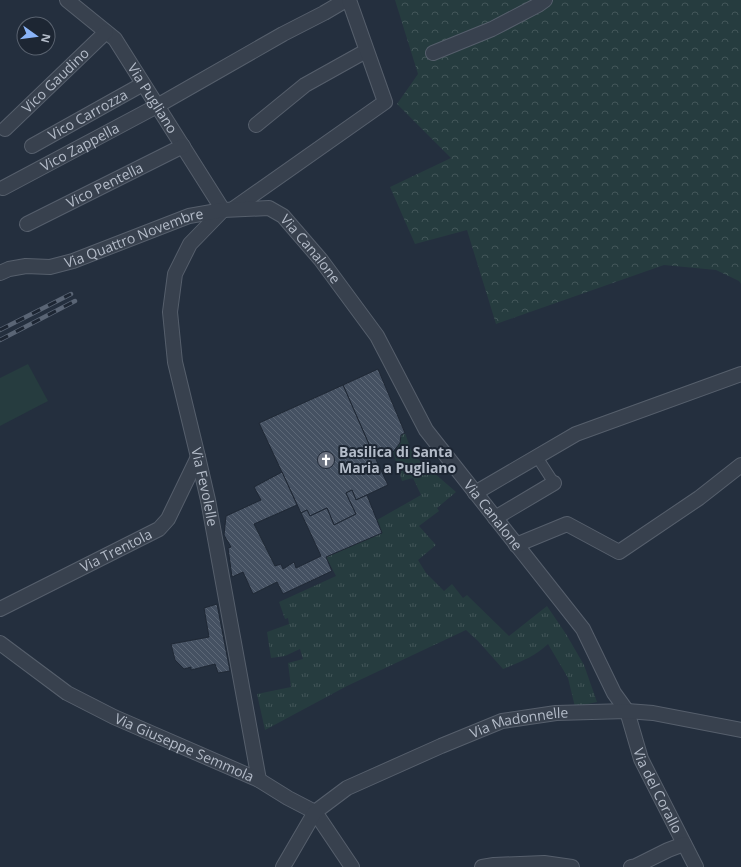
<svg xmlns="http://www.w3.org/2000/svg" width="741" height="867" font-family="'Open Sans',sans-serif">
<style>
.grass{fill:url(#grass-tufts)}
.park{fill:url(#park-crowns)}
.pitch{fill:#263c3f}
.building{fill:url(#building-back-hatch);stroke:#1f2835}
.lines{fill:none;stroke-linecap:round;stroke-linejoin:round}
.pedestrian-casing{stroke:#565f6c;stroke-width:12}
.minor-casing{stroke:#565f6c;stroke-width:16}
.pedestrian{stroke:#38414e;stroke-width:10}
.minor{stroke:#38414e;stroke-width:14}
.rail-casing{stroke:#5a6575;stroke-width:4.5}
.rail{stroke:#1d2633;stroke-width:3;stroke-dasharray:9;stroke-linecap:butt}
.labels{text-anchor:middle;stroke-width:4;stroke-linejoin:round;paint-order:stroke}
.street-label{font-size:14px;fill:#b4bcc9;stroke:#1d2633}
.poi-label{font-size:14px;font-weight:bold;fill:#b4bcc9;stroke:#1d2633;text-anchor:start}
</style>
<defs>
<pattern id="grass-tufts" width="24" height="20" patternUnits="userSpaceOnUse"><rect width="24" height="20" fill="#263c3f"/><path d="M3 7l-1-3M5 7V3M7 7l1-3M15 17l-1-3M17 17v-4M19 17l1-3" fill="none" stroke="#435659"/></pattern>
<pattern id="park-crowns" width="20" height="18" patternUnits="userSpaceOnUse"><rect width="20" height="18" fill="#263c3f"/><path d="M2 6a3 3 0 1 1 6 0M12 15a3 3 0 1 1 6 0" fill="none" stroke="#435659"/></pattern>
<pattern id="building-back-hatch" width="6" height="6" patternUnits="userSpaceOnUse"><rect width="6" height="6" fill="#455162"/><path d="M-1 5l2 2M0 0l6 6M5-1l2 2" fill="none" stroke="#5d6877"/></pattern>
</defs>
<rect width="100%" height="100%" fill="#242f3e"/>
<path class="grass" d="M405 433 411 450 418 459 456 492 437 508 439 511 419 526 436 545 418 560 426 573 444 591 452 584 463 598 467 595 509 636 547 606 566 634 584 665 597 702 575 707 568 678 548 644C536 656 518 663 503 669L478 641 466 630 347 686 265 730 257 694 291 687 288 663 303 659 300 649 285 656 271 658 267 632 289 624 288 618 285 619 279 602 336 576 326 557 382 533 377 520 421 495 413 478 402 481 393 452 400 443 401 435Z"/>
<path class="park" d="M395 0H741V284L739 281 716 270 664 265 496 324 467 230 415 244 390 187 451 158 397 104 418 74Z"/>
<path class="pitch" d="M28 364 48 401 0 426V378Z"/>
<g class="building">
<path d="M378 369 405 433 401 435 400 443 393 452H382L374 447 371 449 343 385Z"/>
<path d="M343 385 371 449 388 485 356 500 352 490 346 493 356 514 334 525 327 508 310 516 307 510 301 513 259 423Z"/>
<path d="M282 472 297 505 254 524 275 566 281 564 283 569 294 562 296 568 321 556 301 513 307 510 310 516 327 508 334 525 356 514 346 493 352 490 356 500 367 495 382 533 326 557 332 571 283 594 277 582 253 594 243 572 232 577 228 548 231 547 224 535 226 516 261 500 254 487Z"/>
<path d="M217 604 230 671 218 673 215 664 191 670V667L184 669 175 660 171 644 209 637 204 608Z"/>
</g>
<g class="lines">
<g class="pedestrian-casing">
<path id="pedestrian" d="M537 457 554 483"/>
</g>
<g class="minor-casing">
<g id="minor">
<path id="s1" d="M67 0 115 39 223 210 190 244 175 274 170 312 175 362 198 457 208 500 259 780"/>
<path d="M433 53 492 29 538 5 545 0"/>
<path d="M256 125 305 85 366 51"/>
<path id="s2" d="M5 129 106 32"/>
<path id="s3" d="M32 146 143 84"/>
<path id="s4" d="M3 188 157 106 283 34 324 13 346 0"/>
<path d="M233 209 385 102 349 0"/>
<path id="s5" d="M27 224 183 146"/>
<path id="s6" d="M0 273 9 269 26 266 50 267 73 261 189 216 223 210 269 208 283 216 321 260 377 336 426 430 583 629 614 693 627 711 641 759 696 867"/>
<path d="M475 493 576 434 741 374"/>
<path d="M495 518 554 483"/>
<path d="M516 545 567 524 619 552 699 498 741 465"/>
<path id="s7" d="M0 609 159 529 168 519 198 457"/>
<path id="s8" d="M0 643 67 693 114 717 259 780 288 798 315 812 352 867"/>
<path id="s9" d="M283 867 315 812 347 788 441 746 502 721 556 713 627 711 653 713 741 730"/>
<path d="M482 867 494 865 544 863 572 867"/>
<path d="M631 867 636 866 668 850 684 844"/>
</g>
</g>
<use href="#pedestrian" class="pedestrian"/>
<use href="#minor" class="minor"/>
<g class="rail-casing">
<g id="rail">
<path d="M0 330 71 294"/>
<path d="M0 340 75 301"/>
</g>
</g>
<use href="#rail" class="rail"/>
</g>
<defs>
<g id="church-disc" transform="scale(0.9)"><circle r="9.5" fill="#6b7280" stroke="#1d2633"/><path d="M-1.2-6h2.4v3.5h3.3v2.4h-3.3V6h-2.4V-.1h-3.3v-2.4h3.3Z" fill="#fff"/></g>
</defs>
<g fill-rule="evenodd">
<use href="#church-disc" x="326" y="460"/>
</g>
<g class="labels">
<g class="street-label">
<text dy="5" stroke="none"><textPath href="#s2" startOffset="70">Vico Gaudino</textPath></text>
<text dy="5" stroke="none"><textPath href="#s1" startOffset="132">Via Pugliano</textPath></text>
<text dy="5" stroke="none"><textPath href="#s3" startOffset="64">Vico Carrozza</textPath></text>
<text dy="5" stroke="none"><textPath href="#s4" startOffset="87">Vico Zappella</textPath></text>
<text dy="5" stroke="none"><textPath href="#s5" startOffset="87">Vico Pentella</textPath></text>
<text dy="5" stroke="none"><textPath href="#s6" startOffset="140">Via Quattro Novembre</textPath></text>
<text dy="5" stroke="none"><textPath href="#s6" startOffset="339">Via Canalone</textPath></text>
<text dy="5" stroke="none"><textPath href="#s1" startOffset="562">Via Fevolelle</textPath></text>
<text dy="5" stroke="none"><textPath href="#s6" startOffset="663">Via Canalone</textPath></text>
<text dy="5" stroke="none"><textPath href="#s7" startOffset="130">Via Trentola</textPath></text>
<text dy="5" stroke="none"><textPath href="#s9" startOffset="289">Via Madonnelle</textPath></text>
<text dy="5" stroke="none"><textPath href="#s8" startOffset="213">Via Giuseppe Semmola</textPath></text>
<text dy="5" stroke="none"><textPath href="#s6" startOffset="987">Via del Corallo</textPath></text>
</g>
<g class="poi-label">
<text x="339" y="457">Basilica di Santa<tspan x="339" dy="16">Maria a Pugliano</tspan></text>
</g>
</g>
<g transform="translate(36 36) rotate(104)"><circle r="19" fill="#1d2633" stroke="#59626f"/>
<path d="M0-3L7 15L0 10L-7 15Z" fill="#8ab4f8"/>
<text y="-6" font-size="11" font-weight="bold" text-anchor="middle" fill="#b4bcc9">N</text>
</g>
</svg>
